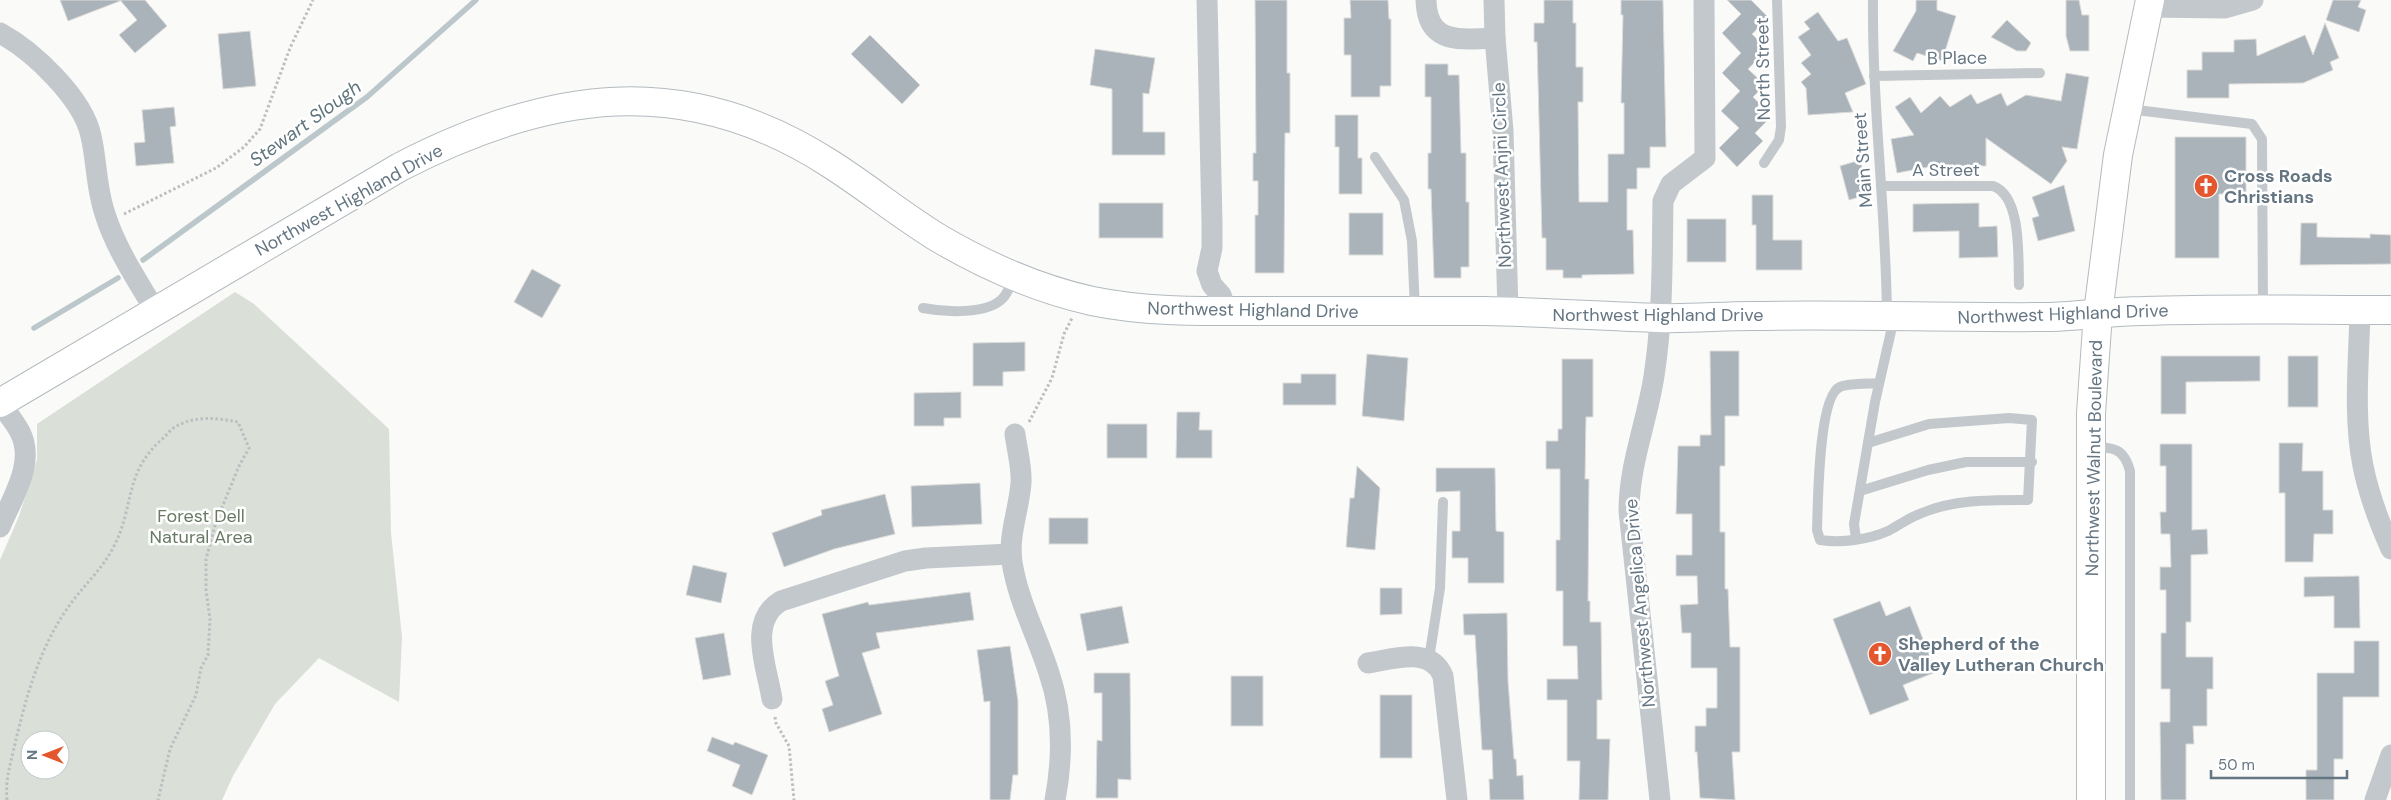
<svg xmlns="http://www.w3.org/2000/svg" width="2391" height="800" font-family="'DM Sans',sans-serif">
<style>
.green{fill:#dadfd7;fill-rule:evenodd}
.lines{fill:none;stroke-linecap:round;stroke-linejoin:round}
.stream{stroke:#bbc7cb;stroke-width:5.5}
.building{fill:#aab3b9;stroke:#dcdcda}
.secondary-casing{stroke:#b3babf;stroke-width:30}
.primary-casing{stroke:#b5babe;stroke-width:30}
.path{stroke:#bbbfc2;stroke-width:3;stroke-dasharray:2.5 2.5;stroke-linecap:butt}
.service{stroke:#c3c8cc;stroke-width:10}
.minor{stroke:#c3c8cc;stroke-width:21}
.secondary{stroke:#fff;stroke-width:28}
.primary{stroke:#fff;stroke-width:28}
.labels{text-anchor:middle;stroke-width:5;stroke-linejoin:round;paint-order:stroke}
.street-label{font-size:18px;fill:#657683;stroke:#fff}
.poi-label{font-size:18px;font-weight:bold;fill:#657683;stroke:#fff;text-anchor:start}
.park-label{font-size:18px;fill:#687a64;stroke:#fff}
.water-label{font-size:19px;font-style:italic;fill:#60757c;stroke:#fff}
</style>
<rect width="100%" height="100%" fill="#fafaf8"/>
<path class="green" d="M235 292 254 304 389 429 391 533 402 637 399 702 319 658 275 704 233 776 222 800H0V560L19 516 37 460V424ZM30 740H60V770H30Z"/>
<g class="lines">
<g class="stream">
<path d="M143 260 367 97 476 0"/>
<path d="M34 328 118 278"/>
</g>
</g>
<g class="building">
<path d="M60 0H120V1L68 21Z"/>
<path d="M120 0H145L167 26 135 53 119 35 137 20Z"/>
<path d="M1255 0H1287V73H1290V133H1285L1284 273H1255V215H1258V181H1253V153H1256Z"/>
<path d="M1350 0H1388L1389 19H1391V86H1380V97H1351V55H1344V18H1351Z"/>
<path d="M1544 0H1573V23H1576V67H1583V102H1578L1579 202H1608V154H1624V103H1621L1623 15H1621V0H1663L1666 147H1650V168H1637V189H1627V230H1633L1634 274 1582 275V278H1563V270H1546V238H1542L1537 42H1534V23H1544Z"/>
<path d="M1727 0H1751L1769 18 1752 34 1768 50 1748 69 1765 85 1753 97 1760 104 1755 109 1767 121 1755 133 1763 141 1737 167 1719 148 1739 128 1721 111 1740 91 1722 73 1741 53 1722 33 1741 14Z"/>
<path d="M1916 0H1937V10L1956 16 1942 61 1917 53 1913 61 1893 51 1916 11Z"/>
<path d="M2066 0H2079L2082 15H2089V51H2070L2066 36Z"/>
<path d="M2333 0H2361L2358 7 2366 10 2359 32 2326 20Z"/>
<path d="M1818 12 1838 41 1847 38 1866 84 1845 93 1853 112 1808 115 1806 88 1801 82 1811 74 1801 63 1811 55 1798 37 1810 29 1804 22Z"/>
<path d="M2007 20 2031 43 2026 51H2017L1991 37Z"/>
<path d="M2325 23 2339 58 2330 62 2333 70 2303 83 2229 84V98H2187V70H2202V52H2234V40L2256 39 2257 56 2305 35 2313 55Z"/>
<path d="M250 31 256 86 223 89 218 34Z"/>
<path d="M870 35 920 85 902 104 851 54Z"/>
<path d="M1095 49 1155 58 1149 94 1143 93V132H1165V155H1112V89L1090 85Z"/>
<path d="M1425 64H1448V75H1459L1461 153H1466V202H1469V267H1461V278H1434L1431 189H1428V153H1431V97H1425Z"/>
<path d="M2066 73 2089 77 2077 149 2062 147 2067 161 2051 184 1986 138V166H1958V170H1939V165L1897 173 1891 139 1914 135 1895 107 1910 97 1921 113 1940 96 1950 107 1971 94 1977 104 2001 93 2007 106 2026 95 2061 101Z"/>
<path d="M174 107 176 126 170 127 174 163 136 166 134 143 145 142 142 110Z"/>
<path d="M1335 115H1358V158H1362V194H1339V147H1335Z"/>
<path d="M2175 137H2246V194H2219V258H2175Z"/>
<path d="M1860 160 1870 194 1849 200 1840 166Z"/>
<path d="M2064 185 2075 231 2038 241 2032 218 2039 216 2032 197Z"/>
<path d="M1752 195H1773V240H1802V270H1756V225H1752Z"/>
<rect x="1099" y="203" width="64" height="35"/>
<path d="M1979 203V227L1997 226 1998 257 1959 258V231L1913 232V204Z"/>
<rect x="1349" y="213" width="34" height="42"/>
<rect x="1687" y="219" width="39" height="43"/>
<path d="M2301 223H2317V237L2370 238V234L2391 235V264L2300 265Z"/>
<path d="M532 269 561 285 542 318 514 302Z"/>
<path d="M1025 342V371L1003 372V386H973V343Z"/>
<path d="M1710 351H1739V416H1725V466H1720V532H1725V589H1728L1730 647H1740V752H1732L1735 800 1700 798 1697 752H1695V726H1706V708H1717V668H1691V633H1682L1680 605 1698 604 1697 576H1676V555H1692V514H1676L1678 446H1700V435H1711Z"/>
<path d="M1367 354 1408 358 1404 421 1362 416Z"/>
<path d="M2161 356H2260V381L2186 382V414H2161Z"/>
<rect x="2288" y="356" width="30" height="51"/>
<path d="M1562 359H1593V417H1586L1585 479H1589L1588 601H1590V622H1601L1602 700H1597V739H1610L1608 800H1579L1580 761H1567V700H1547V679H1578L1577 646H1563V591H1556V540H1560V469H1546V441H1558V429H1562Z"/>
<path d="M1301 374H1336V405H1283V383H1301Z"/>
<path d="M961 392V418H944V426H914V393Z"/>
<path d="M1177 412H1200L1199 430H1212V458H1176Z"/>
<rect x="1107" y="424" width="40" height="34"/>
<path d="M2279 443H2303L2302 471H2323V510H2333V534H2314L2313 562H2285V493H2279Z"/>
<path d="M2160 444H2192V530L2207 529 2208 554 2191 555V622H2186V657H2213V689H2207V726H2193L2194 744H2186V800H2161L2160 722H2170V689H2161V633H2166V590H2160V567H2171L2170 534H2161L2160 512H2166V466H2160Z"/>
<path d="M1357 466 1380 488 1375 550 1346 547 1350 498H1354Z"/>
<path d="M1436 468H1495L1496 531 1504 532V583H1468V558H1452V531H1460V491L1436 492Z"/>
<path d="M980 483 982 524 912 527 911 486Z"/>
<path d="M885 494 895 534 834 549 784 567 772 533 822 515 821 510Z"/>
<rect x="1049" y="518" width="39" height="26"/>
<path d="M693 565 727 573 721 603 686 595Z"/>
<path d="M2359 576 2360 628H2334V596L2304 597V577Z"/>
<path d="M1380 588H1402V614L1380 615Z"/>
<path d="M970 592 974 620 876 633 880 648 862 653 882 714 829 732 822 709 833 705 825 681 839 676 822 614 868 602 869 605Z"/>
<path d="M1880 601 1886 616 1910 606 1936 672 1903 685 1909 700 1870 715 1833 619Z"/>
<path d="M1122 606 1129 643 1087 651 1080 614Z"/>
<path d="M1507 613 1508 681 1514 759H1516L1517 776 1523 775 1524 800H1490L1489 779H1493L1492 750H1482L1475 635H1464L1463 614Z"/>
<path d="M724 633 731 675 703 680 695 638Z"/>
<path d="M2354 641H2379V697H2343V759H2334V800H2306V770H2317V673H2354Z"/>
<path d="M1010 646 1018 701V775H1013L1010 800H990V701L984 702 977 650Z"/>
<path d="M1094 673H1130L1131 780 1118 779V798H1096L1097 740 1102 741V693H1094Z"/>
<rect x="1231" y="676" width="32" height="50"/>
<rect x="1380" y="695" width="32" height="63"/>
<path d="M712 737 733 745 735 742 768 755 752 795 732 786 740 765 707 751Z"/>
</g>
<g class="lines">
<g class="secondary-casing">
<path id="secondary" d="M0 403 400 167C547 91 684 70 829 163 867 187 902 216 940 239 988 267 1038 289 1092 301 1150 313 1208 311 1267 311 1339 311 1412 311 1484 311 1542 312 1601 316 1659 318 1690 319 1721 316 1752 316 1851 314 1951 318 2051 317 2082 316 2113 311 2143 311 2226 308 2309 310 2391 310"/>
</g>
<g class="primary-casing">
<path id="primary" d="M2091 800V413L2098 313 2118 155 2150 0"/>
</g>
<g class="path">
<path d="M124 214 216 168 244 147 260 129 290 48 313 0"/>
<path d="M1029 422 1052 378 1064 334 1072 318"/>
<path d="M775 717 776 723 789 746 794 800"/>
<path d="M7 800C5 781 10 766 14 748 26 697 40 644 72 602 86 583 102 569 113 548 135 507 123 475 161 440 166 436 170 430 175 427 195 415 217 418 238 422L249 448 239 466 216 522 206 559V590L210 619 208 655 201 668 196 695 170 749 158 800"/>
</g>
<g class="service">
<path d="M1873 0C1872 106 1886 210 1887 316"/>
<path d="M1874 76 2040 73"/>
<path d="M2128 109 2252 124 2262 139 2263 309"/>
<path d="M1375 157 1404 200 1412 241 1415 310"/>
<path d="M1764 163 1779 140 1781 127 1777 0"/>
<path d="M1881 186H1993C2022 196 2018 258 2019 285"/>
<path d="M923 308C943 312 988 315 1003 298 1008 293 1011 283 1014 277"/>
<path d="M1868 443 1929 424 2009 418 2032 420 2028 500C1993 500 1955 499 1922 513 1910 517 1899 525 1888 531 1868 540 1841 543 1820 540L1817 530C1818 506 1818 396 1840 387 1848 383 1870 384 1879 383"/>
<path d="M2091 447C2113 447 2124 448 2130 471V800"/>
<path d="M1860 491 1928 470 1966 462H2032"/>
<path d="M1856 539 1854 524 1875 402 1894 318"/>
<path d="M1429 659 1440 588 1443 502"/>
</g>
<g class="minor">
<path d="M1207 0 1212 222V248L1207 271 1212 285 1221 295 1227 312"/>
<path d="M1426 0C1427 46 1462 39 1495 38"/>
<path d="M1494 0 1495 38 1503 131 1508 312"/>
<path d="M2149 7 2225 8 2253 0"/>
<path d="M0 33C33 51 83 98 91 136 97 162 96 188 105 214 116 249 137 280 156 312"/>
<path d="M2360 310C2359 361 2353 416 2363 466 2369 496 2379 522 2391 549"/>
<path d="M0 403C7 413 15 422 20 432 36 463 12 498 0 527"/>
<path d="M1015 434C1017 450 1022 467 1021 483 1019 510 1008 535 1012 562 1018 601 1037 635 1049 673 1063 714 1063 758 1055 800"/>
<path d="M1368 663C1394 659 1431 646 1443 676L1457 800"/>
<path d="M772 699C767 667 747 621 781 601L905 561 926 558 1011 554"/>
<path d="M1660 800 1629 511C1629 464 1647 422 1654 376 1663 318 1662 260 1663 201L1671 184 1705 158 1704 0"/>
<path d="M2375 800 2391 755"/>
</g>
<use href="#secondary" class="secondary"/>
<use href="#primary" class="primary"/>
</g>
<defs>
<g id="church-disc" transform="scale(1.25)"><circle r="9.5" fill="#e4572e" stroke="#fff"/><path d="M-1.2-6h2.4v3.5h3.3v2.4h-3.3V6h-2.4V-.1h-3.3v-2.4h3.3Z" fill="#fff"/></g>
</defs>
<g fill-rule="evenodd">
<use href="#church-disc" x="2206" y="186"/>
<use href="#church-disc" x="1880" y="654"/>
</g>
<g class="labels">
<g class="street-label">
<text transform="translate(1957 58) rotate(-1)" y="6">B Place</text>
<text transform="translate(1763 69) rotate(-91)" y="6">North Street</text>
<text transform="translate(1863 160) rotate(-94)" y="6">Main Street</text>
<text x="1946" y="176">A Street</text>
<text transform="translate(1502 175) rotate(-92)" y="6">Northwest Anjni Circle</text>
<text transform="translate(349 200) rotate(-29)" y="6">Northwest Highland Drive</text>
<text transform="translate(1253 310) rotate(1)" y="6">Northwest Highland Drive</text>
<text transform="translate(2063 314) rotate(-2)" y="6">Northwest Highland Drive</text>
<text x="1658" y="321">Northwest Highland Drive</text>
<text transform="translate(2094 458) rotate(-89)" y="6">Northwest Walnut Boulevard</text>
<text transform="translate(1640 603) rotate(-95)" y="6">Northwest Angelica Drive</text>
</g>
<g class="poi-label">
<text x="2224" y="182">Cross Roads<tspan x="2224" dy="21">Christians</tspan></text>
<text x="1898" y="650">Shepherd of the<tspan x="1898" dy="21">Valley Lutheran Church</tspan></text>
</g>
<g class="park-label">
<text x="201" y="522">Forest Dell<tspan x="201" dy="21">Natural Area</tspan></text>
</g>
<g class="water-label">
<text transform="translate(305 123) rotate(-36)" y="7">Stewart Slough</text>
</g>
</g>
<g transform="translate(45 755) rotate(270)"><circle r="24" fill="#ffffff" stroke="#c1c8cd"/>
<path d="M0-4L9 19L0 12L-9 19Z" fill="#e4572e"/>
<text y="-8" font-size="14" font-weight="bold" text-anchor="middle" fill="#657683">N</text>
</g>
<path d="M2211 770v8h136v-8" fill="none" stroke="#657683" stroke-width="2.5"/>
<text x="2218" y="770" font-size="15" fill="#657683" stroke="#ffffff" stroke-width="4" paint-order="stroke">50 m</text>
</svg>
